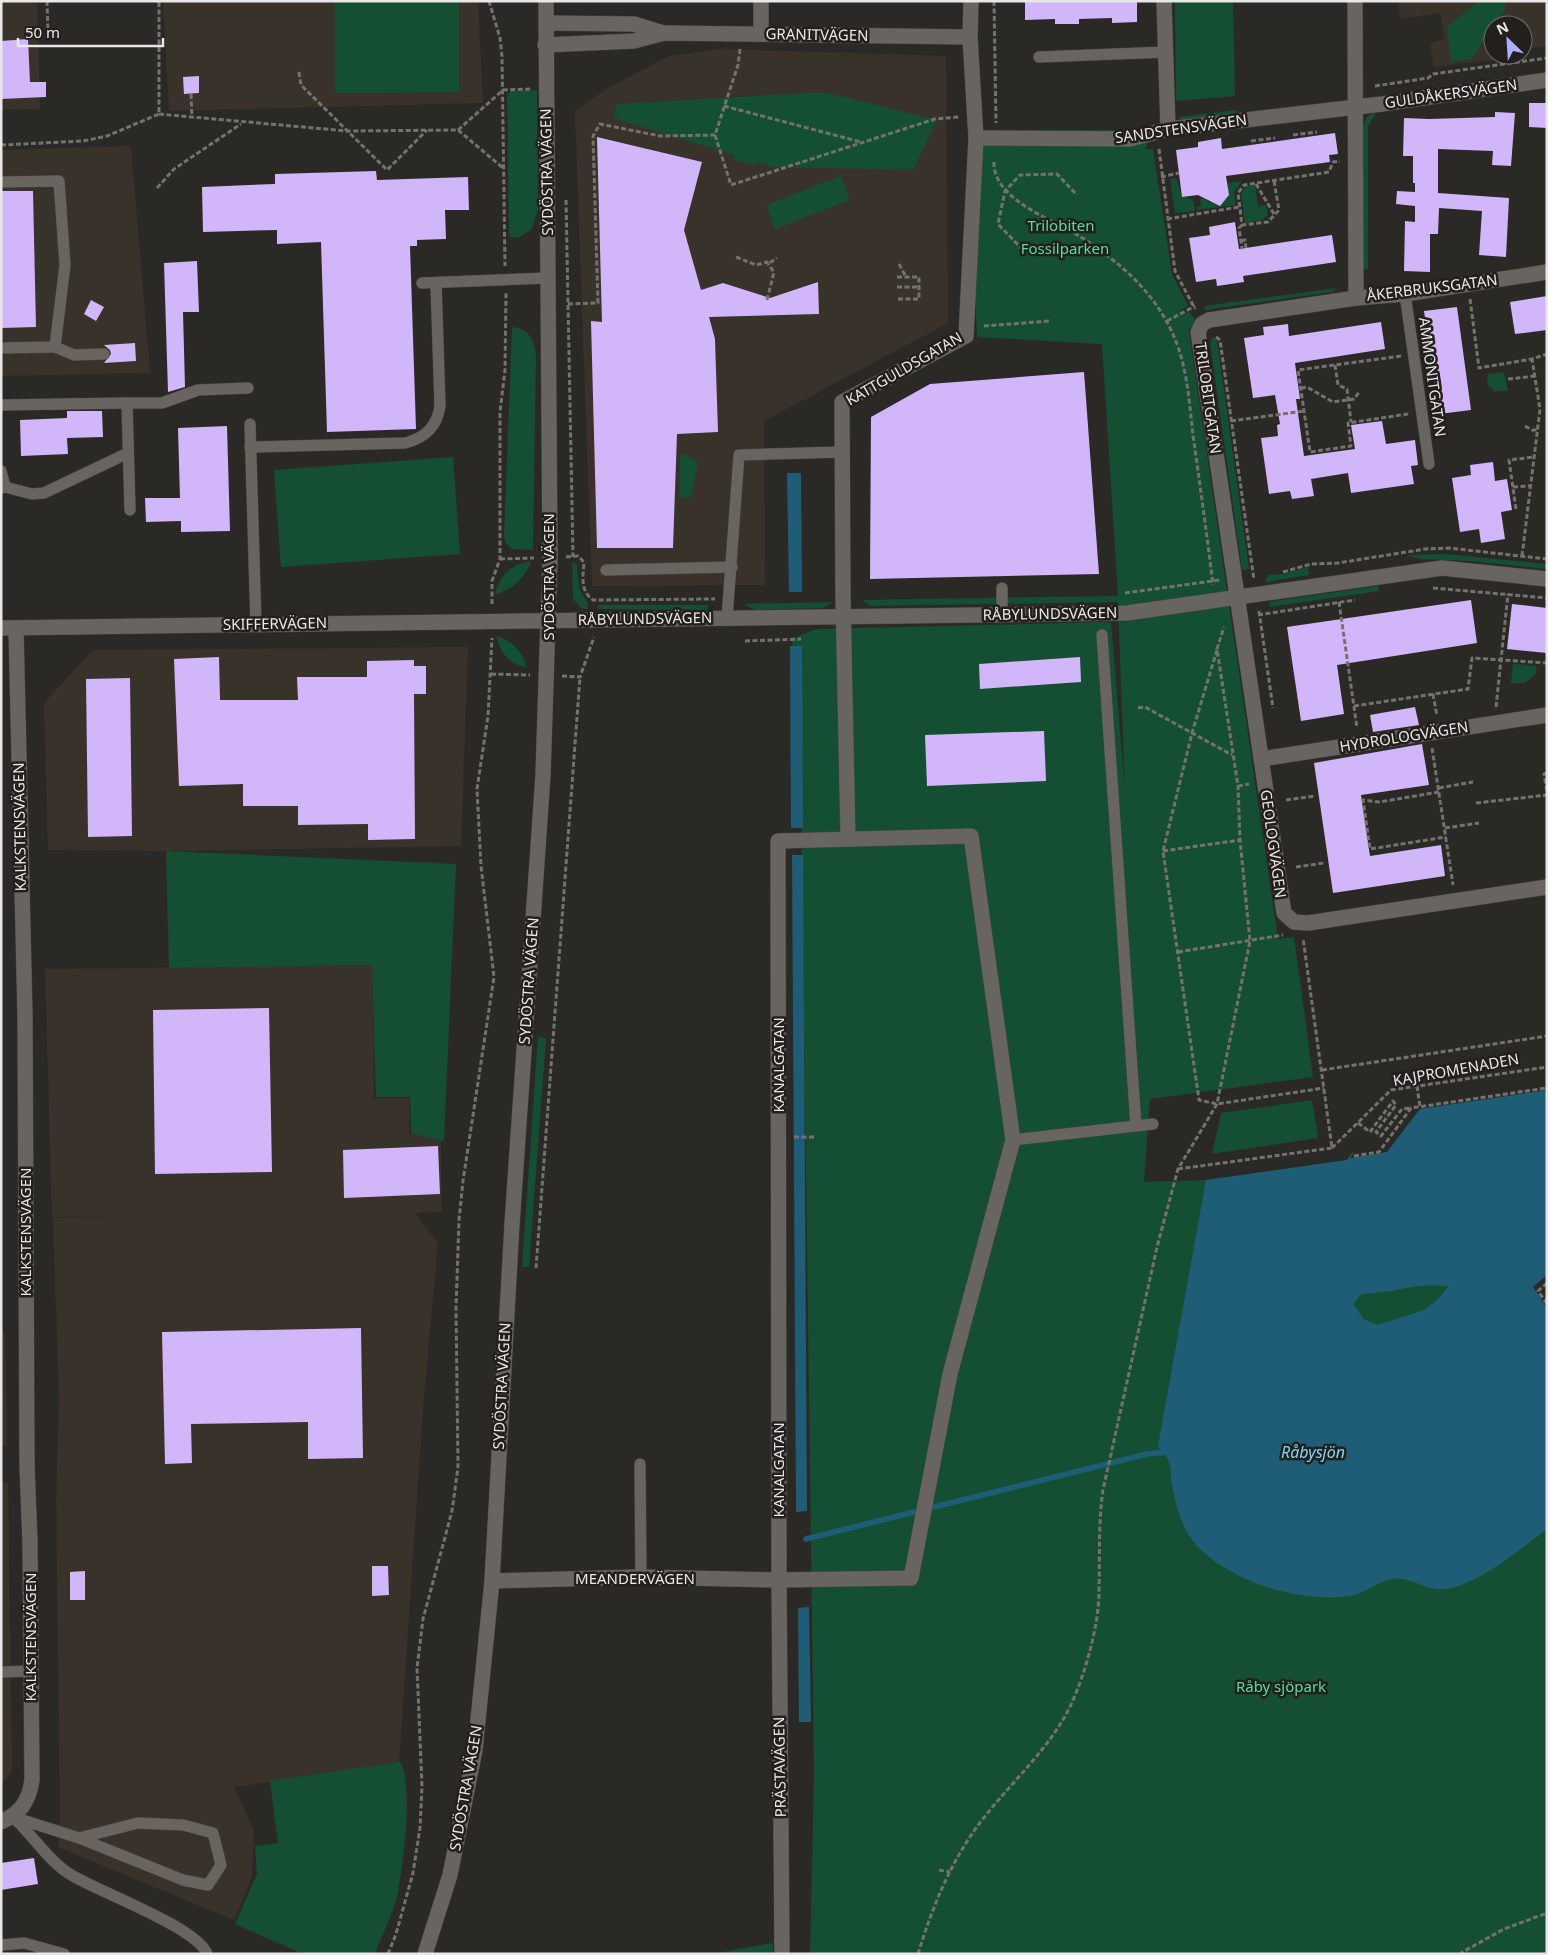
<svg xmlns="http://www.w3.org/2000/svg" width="1548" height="1955" font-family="'Noto Sans',sans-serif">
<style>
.built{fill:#38322a}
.green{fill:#154f33}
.water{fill:#1f5d76;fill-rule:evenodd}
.pier{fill:#2b2926}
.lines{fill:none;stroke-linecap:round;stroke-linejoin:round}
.stream{stroke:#1f5d76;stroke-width:5.5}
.building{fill:#d1b6f9}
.service-casing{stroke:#474543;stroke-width:12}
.minor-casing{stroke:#474543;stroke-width:16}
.secondary-casing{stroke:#474543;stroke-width:16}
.path{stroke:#74726f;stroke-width:3;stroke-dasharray:5 2.5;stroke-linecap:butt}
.service{stroke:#686561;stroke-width:11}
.minor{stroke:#686561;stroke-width:15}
.secondary{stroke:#686561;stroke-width:15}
.labels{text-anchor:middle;stroke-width:5;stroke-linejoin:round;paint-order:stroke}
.street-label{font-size:15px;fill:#eae8e6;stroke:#221f1c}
.park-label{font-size:15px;fill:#57de9c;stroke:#221f1c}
.water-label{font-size:16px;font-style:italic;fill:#85d4f7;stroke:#221f1c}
</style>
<rect width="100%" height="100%" fill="#2b2926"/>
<g class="built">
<path d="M1 1H37L40 109 1 110Z"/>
<path d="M163 1H478L483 103 169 111Z"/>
<path d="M1398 1H1547V46L1523 49V25H1493V55H1515V57L1434 67 1430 43 1445 39 1440 13 1400 19Z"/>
<path d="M719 49 946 56 948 323 764 421 765 585 592 586 575 111 606 89 669 56Z"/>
<path d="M131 146 150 373 1 376V150Z"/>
<path d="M468 647 461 846 166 851 48 850 44 703 93 650Z"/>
<path d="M373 965 374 1098H409V1134H441L442 1212 415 1213 438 1243 423 1408 399 1764 234 1787 254 1830 252 1877 234 1920 58 1847 60 1811 56 1500 59 1399 53 1218 109 1216 52 1217 45 969Z"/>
<path d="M1 1332H5L7 1446H1Z"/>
<path d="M1 1482H8L12 1772 1 1784Z"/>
</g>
<g class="green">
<path d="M335 1H459V92L335 93Z"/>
<path d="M1175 1H1233L1235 96 1176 101Z"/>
<path d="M1479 1H1504L1506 8 1472 59 1451 62 1447 27Z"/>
<path d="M537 90 538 210 531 230 519 237 511 238 509 234 507 95 511 91Z"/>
<path d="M806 93H828L937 120 913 170 773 167 756 162 755 165 733 160 734 155 613 118 617 104Z"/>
<path d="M1236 110 1237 114 1183 120 1178 117Z"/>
<path d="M1377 111 1368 126V269H1363V126L1367 117Z"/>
<path d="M968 130H1153L1145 149H1153L1172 274 1188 306 1180 311 1183 315 1189 312 1196 321 1189 329 1192 352 1278 939 1294 937 1313 1077 1150 1099 1144 1182 1206 1180 1347 1160 1353 1152 1376 1149 1547 1085V1954H810L814 1773 800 710 792 639 816 629 1111 622 1125 792 1118 602 870 606 862 600 1118 596 1102 344 977 337Z"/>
<path d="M841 176 850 200 775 229 766 205Z"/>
<path d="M1176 178 1182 196 1193 200 1195 211 1175 213 1170 179Z"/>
<path d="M1242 181 1234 192 1236 205 1197 210V207L1201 206 1200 199 1205 198 1208 202 1228 198V183Z"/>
<path d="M1255 185 1258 206 1266 205 1268 215 1262 220 1245 223 1241 194 1246 186Z"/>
<path d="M1337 288 1332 292 1205 310 1204 306Z"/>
<path d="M512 327C529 329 533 338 536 354L533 550 512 549 505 542 504 537Z"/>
<path d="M1213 337 1217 340 1249 569 1242 570 1210 343Z"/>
<path d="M1504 372 1508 391H1494L1487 384 1488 374Z"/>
<path d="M680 454H685L698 463 691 497 679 498Z"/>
<path d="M453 457 460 554 281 567 274 470Z"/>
<path d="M1446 554 1547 564V569L1469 561 1421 559 1406 555Z"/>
<path d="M572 561 577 565 579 588 588 604 587 609 581 608 573 599Z"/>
<path d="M531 562C524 580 512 588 495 595 497 578 514 561 531 562Z"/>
<path d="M1308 567 1309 575 1266 582 1265 580 1269 575 1284 574Z"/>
<path d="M1378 586 1379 591 1270 607 1269 602Z"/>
<path d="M833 602 823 608 755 610 744 604Z"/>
<path d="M598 605H708L707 610 598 609Z"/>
<path d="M497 636C513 641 522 652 527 667 513 667 497 651 497 636Z"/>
<path d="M1513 664 1536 666V674L1525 683H1511Z"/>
<path d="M166 851 456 864 444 1141 411 1133 410 1097H376L372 965 169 968Z"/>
<path d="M538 1037 546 1038 529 1267H522Z"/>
<path d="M1312 1100 1318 1138 1212 1154 1221 1113Z"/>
<path d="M400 1762C414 1783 403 1865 398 1892 394 1913 382 1934 375 1954H303L235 1924 257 1874 255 1846 278 1843 270 1781Z"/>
<path d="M773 1943V1954H712Z"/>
</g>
<g class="water">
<path d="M787 473H801L802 592H789Z"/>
<path d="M790 646H802L803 828H791Z"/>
<path d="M792 855H803L807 1511 796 1512Z"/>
<path d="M1547 1085V1529C1522 1548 1469 1593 1436 1589 1421 1587 1407 1576 1392 1579 1378 1581 1365 1594 1350 1596 1301 1603 1235 1583 1200 1549 1181 1530 1176 1506 1171 1480 1171 1475 1171 1467 1169 1462 1167 1456 1161 1451 1158 1446L1206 1180 1347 1160 1353 1152 1376 1149 1408 1106ZM1431 1285 1449 1286 1437 1300 1424 1310 1378 1325 1363 1319 1354 1304 1360 1295C1371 1292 1381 1293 1392 1291 1405 1288 1416 1286 1431 1285Z"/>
<path d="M809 1607 811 1722H799L798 1608Z"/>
</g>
<g class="pier">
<path d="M1547 1083V1090L1420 1109 1387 1152 1350 1158 1355 1150 1376 1148 1407 1103Z"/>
<path d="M1547 1275V1294L1545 1296 1547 1308 1533 1287Z"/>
</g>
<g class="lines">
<path class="stream" d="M806 1539 1147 1454 1168 1452"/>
</g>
<g class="building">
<path d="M1025 1H1137V22L1112 23V18L1079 19V24H1055V19L1025 20Z"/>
<path d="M28 39 30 82H46V97L1 99V41Z"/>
<path d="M199 76V93L184 94 183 77Z"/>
<path d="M1529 103H1547V128L1529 127Z"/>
<path d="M1495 112 1515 113 1511 166 1492 165 1493 151 1438 149V193L1509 198 1506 257 1479 255 1482 211 1439 208 1438 234H1430V272L1404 271 1405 221 1415 222V206L1396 204 1397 191 1415 192V183H1413V156H1403L1404 118 1429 119 1495 117Z"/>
<path d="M1335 133 1338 154 1329 155 1330 162 1226 176 1229 195 1220 206 1198 195 1182 197 1176 150 1198 147V142L1221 138 1222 149Z"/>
<path d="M597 137 702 162 684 230 701 290 723 283 770 298 818 282 819 314 709 317 715 339 718 432 677 434 673 548H597L591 321 602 322Z"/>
<path d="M376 171 377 180 468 177 469 210H445L446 239 417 240V246H410L416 429 327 432 321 242 277 244V230L203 232 202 187 275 184V174Z"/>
<path d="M1 191H33L36 327 1 328Z"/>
<path d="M1235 222 1239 249 1332 235 1336 262 1243 276 1244 282 1217 286 1216 279 1196 282 1189 238 1210 235 1209 227Z"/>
<path d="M197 261 199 312H183L185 387 168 392 164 263Z"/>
<path d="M1547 296V330L1515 334 1510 302Z"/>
<path d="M91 300 104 307 96 321 84 314Z"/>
<path d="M1457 307 1471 410 1439 414 1424 311Z"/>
<path d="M1381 322 1385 349 1295 363 1300 399H1296L1304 456 1355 449 1351 425 1382 421 1386 444 1415 440 1418 465 1411 466 1414 484 1351 493 1348 473 1311 479 1314 496 1292 499 1290 491 1269 494 1261 438 1278 436 1277 425 1280 424 1275 395 1253 398 1244 338 1264 335 1263 327 1288 324 1289 336Z"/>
<path d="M135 343 136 361 104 363 111 354 110 350 104 345Z"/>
<path d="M1084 372 1099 574 870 579 871 417 930 384Z"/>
<path d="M67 411H102L103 437 67 438 68 454 21 456 20 420 67 418Z"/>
<path d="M227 426 230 531 181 532V521L146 522 145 498H180L178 428Z"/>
<path d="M1493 462 1495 481 1507 479 1512 510 1501 512 1505 539 1481 543 1479 529 1460 532 1452 478 1471 475 1470 465Z"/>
<path d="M1471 600 1477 643 1337 665 1344 714 1301 721 1287 627Z"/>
<path d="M1512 604 1547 608V653L1507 649Z"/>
<path d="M219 657 220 700H298L297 677H367V661L414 660V666H426V694H414L415 839 368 840V824L298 825V806H243V784L179 786 174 659Z"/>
<path d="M1080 657 1081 682 980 689 979 664Z"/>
<path d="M130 678 132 836 88 837 86 679Z"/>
<path d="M1415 707 1419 725 1373 732 1370 715Z"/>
<path d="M1044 731 1046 781 927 786 925 735Z"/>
<path d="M1422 744 1429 785 1361 795 1370 856 1441 845 1445 876 1333 893 1314 763Z"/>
<path d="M269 1008 272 1172 155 1174 153 1010Z"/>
<path d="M438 1146 440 1194 344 1198 343 1150Z"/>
<path d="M361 1328 363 1458 308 1459V1422L191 1424 192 1463 165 1464 162 1332Z"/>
<path d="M372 1566H388L389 1595 372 1596Z"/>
<path d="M85 1571V1600H70V1572Z"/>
<path d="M34 1858 38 1884 1 1890V1863Z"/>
</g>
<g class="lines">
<g class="service-casing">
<g id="service">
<path d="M1039 57 1166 52"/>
<path d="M1 182 59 181 65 265 55 347 1 348"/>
<path d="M422 283 548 278"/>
<path d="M1405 294 1429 464"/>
<path d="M55 347 74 355 104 354"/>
<path d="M1 405 127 403"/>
<path d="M250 424 256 625"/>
<path d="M250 447 405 443C425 438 437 427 440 406L436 283"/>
<path d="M1 471 5 487"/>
<path d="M1 488 5 487 32 494 44 493 128 453"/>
<path d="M130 510 127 403H162L198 390 248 388"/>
<path d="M606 570 732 567"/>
<path d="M1002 615V588"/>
<path d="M727 618 739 455 842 452"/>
<path d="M1102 635 1136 1126"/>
<path d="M1013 1140 1153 1124"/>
<path d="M640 1464 641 1577"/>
<path d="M3 1672 30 1671"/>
<path d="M13 1817 79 1838 183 1880 208 1885 221 1865 213 1833 183 1825 138 1823 79 1838"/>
<path d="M16 1820C34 1837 51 1864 73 1876 100 1892 198 1928 207 1954"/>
<path d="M1 1945 24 1943 64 1954"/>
</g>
</g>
<g class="minor-casing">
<g id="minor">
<path d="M1164 1 1168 129"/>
<path d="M1355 1 1356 298"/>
<path d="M546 23 634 24 663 33"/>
<path d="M761 34V1"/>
<path d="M545 45 634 41 664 33 970 37"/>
<path d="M976 138 1130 139 1168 129 1382 104 1547 80"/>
<path d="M1547 272 1405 294 1356 298 1209 320 1202 324 1198 332 1284 913 1294 922 1308 923 1547 887"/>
<path d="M1 628 1127 613 1442 568 1547 579"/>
<path d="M1261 759 1547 715"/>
<path d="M848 839 843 598 842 402 966 336 976 138 970 37 971 1"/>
<path d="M492 1581 641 1577 779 1580 911 1578 950 1374 1013 1140 971 836 778 841 779 1580 782 1954"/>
<path d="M1 1822C21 1813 29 1801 32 1780L30 1542 27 1466 25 1016 16 628"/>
</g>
</g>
<g class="secondary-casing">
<path id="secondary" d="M425 1954 450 1875 475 1750 492 1581 512 1224 543 775 550 558 546 1"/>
</g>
<g class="path">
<path d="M47 1 48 33"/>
<path d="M489 1 500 38 502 56 505 266"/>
<path d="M994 1 996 123"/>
<path d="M740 49 738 65 715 135 731 185 935 119 959 117"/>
<path d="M299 72 301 85 387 170 427 130"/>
<path d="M1375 86 1428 78 1433 74 1547 58"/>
<path d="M191 94 192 118"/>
<path d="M724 106 861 142"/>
<path d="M159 114 347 131 458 130 503 168"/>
<path d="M458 130 503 90 530 89"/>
<path d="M1293 135 1317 132"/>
<path d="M1251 141 1275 138"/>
<path d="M1 145 83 141 107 136 159 114V1"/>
<path d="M1159 149 1175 271 1195 309"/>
<path d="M994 162C993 202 1059 221 1087 241 1105 254 1125 268 1140 285 1159 305 1173 329 1181 356 1188 381 1190 409 1193 435 1200 485 1207 535 1213 585"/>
<path d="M1161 177 1179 173"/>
<path d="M1274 181 1279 210 1268 222 1242 225 1238 193 1244 185 1329 172 1333 162 1340 161"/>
<path d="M1256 184 1274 214"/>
<path d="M157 188 174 169 241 124"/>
<path d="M566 200 573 557"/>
<path d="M1167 219 1239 207"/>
<path d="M1242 225 1239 228 1242 249"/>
<path d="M1241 241 1245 240 1246 248"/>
<path d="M1023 250 998 224 1005 191 1020 175 1057 174 1077 195"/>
<path d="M736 257 756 265 767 262 768 264 777 258"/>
<path d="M899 264 906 277"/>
<path d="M897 277H919V299H897"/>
<path d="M897 287H919"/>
<path d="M1470 299 1479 368 1532 359 1547 354"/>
<path d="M767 300 774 272 768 264"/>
<path d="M568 304 598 303 593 136 600 124 660 136 715 135"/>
<path d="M1167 321 1195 306"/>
<path d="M984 326 1050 321"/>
<path d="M1216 337 1220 340 1254 580"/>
<path d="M1401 356 1298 370 1310 452 1351 446 1348 423 1408 414"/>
<path d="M1335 365 1338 385 1347 389 1351 422"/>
<path d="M1508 379 1536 376"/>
<path d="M1301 388 1307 387 1333 402 1354 399 1360 391"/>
<path d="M1231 421 1304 411"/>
<path d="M1525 426 1532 430H1538"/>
<path d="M1513 487 1529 486"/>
<path d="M1516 509 1509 460 1534 457"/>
<path d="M1522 556 1540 409 1532 359"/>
<path d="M566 557 578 556 584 562C583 577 580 591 593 600L715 599"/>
<path d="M500 559 534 558"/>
<path d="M1283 572 1311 564 1338 563 1425 549 1449 548 1547 559"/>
<path d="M1433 588 1547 598"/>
<path d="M1125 593 1220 580"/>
<path d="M1339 602 1357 728"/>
<path d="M492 604V581L500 559V412L505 370 506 293"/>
<path d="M1259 611 1273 708"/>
<path d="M1258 615 1355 600"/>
<path d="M745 641 801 639"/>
<path d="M1217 650 1192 733 1163 851 1199 1100 1217 1104 1324 1088"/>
<path d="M491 674 530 675"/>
<path d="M562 676 580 677 594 637"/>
<path d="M1433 694 1437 716"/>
<path d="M1354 706 1468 689 1472 658 1547 663"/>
<path d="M1496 707 1508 594"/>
<path d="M1138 708 1145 707 1232 755"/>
<path d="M1432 748 1453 885"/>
<path d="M1547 773 1544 774 1547 792"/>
<path d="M1238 786 1249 784"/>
<path d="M1439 788 1473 782"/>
<path d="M1439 792 1379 802 1363 800 1370 849 1446 837"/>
<path d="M1286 800 1315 796"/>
<path d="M1476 803 1547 795"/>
<path d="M1445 828 1479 823"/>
<path d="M1163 851 1240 840"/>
<path d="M1296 867 1324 863"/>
<path d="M1178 952 1283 935"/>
<path d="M1322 1070 1547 1036"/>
<path d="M1417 1086 1420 1107"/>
<path d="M1358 1123 1370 1132 1393 1101 1396 1105 1376 1132 1381 1136 1402 1109 1411 1108"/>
<path d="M794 1137H816"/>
<path d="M1332 1148 1391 1090 1547 1067"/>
<path d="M1354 1156 1379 1152 1411 1108 1547 1088"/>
<path d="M1178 1169 1332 1148 1303 938"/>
<path d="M536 1268 580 677"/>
<path d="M1547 1283 1538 1291 1547 1304"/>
<path d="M939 1870 950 1872"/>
<path d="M388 1954 396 1934 413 1873 420 1828 422 1786 417 1668 423 1619 452 1511 458 1467 456 1308 459 1220 463 1181 494 977 481 866 477 789 488 716 492 638"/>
<path d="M918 1954C932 1908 950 1863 979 1824 1006 1788 1041 1757 1064 1718 1082 1687 1099 1628 1099 1592 1100 1557 1098 1524 1103 1490L1157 1247 1178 1169 1217 1104 1250 941 1240 840 1238 786 1217 649 1224 627"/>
<path d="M1459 1954 1504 1929 1547 1913"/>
</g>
<use href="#service" class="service"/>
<use href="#minor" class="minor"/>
<use href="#secondary" class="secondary"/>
</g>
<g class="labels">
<g class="street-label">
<text transform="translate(817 35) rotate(1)" y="5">GRANITVÄGEN</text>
<text transform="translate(1451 94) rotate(-8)" y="5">GULDÅKERSVÄGEN</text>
<text transform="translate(1181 129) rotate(-8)" y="5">SANDSTENSVÄGEN</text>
<text transform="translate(547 172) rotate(-91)" y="5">SYDÖSTRA VÄGEN</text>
<text transform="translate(1432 288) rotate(-7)" y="5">ÅKERBRUKSGATAN</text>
<text transform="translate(904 369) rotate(-30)" y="5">KATTGULDSGATAN</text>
<text transform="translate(1432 377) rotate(82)" y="5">AMMONITGATAN</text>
<text transform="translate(1208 398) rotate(82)" y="5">TRILOBITGATAN</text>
<text transform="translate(549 577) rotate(-90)" y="5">SYDÖSTRA VÄGEN</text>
<text transform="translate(1050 614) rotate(-1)" y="5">RÅBYLUNDSVÄGEN</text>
<text transform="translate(645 619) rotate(-1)" y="5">RÅBYLUNDSVÄGEN</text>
<text transform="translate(275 624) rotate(-1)" y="5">SKIFFERVÄGEN</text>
<text transform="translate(1404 737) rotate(-9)" y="5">HYDROLOGVÄGEN</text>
<text transform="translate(20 827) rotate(-91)" y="5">KALKSTENSVÄGEN</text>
<text transform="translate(1273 844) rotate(82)" y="5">GEOLOGVÄGEN</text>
<text transform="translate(529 981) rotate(-86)" y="5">SYDÖSTRA VÄGEN</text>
<text transform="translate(779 1065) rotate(-90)" y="5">KANALGATAN</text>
<text transform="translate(1456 1070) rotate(-10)" y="5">KAJPROMENADEN</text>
<text transform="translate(26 1232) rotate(-90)" y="5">KALKSTENSVÄGEN</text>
<text transform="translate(502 1386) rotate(-87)" y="5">SYDÖSTRA VÄGEN</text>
<text transform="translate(779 1470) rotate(-90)" y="5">KANALGATAN</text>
<text x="635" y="1584">MEANDERVÄGEN</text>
<text transform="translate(31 1637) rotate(-90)" y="5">KALKSTENSVÄGEN</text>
<text transform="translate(780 1767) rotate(-91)" y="5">PRÄSTAVÄGEN</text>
<text transform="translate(466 1788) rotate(-80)" y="5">SYDÖSTRA VÄGEN</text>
</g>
<g class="park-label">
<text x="1061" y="231">Trilobiten</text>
<text x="1065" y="254">Fossilparken</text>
<text x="1281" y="1692">Råby sjöpark</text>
</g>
<g class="water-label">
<text x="1313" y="1458">Råbysjön</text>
</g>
</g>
<rect width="1548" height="1955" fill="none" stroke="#eae8e6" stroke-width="5"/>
<g transform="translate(1508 40) rotate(335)"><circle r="24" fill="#221f1c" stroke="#726f6d"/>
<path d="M0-4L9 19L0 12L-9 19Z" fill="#aab0fb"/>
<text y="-8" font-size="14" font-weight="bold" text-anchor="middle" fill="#eae8e6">N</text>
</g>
<path d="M18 38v8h145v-8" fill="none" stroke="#eae8e6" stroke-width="2.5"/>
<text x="25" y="38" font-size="15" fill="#eae8e6" stroke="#221f1c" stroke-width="4" paint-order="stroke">50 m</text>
</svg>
